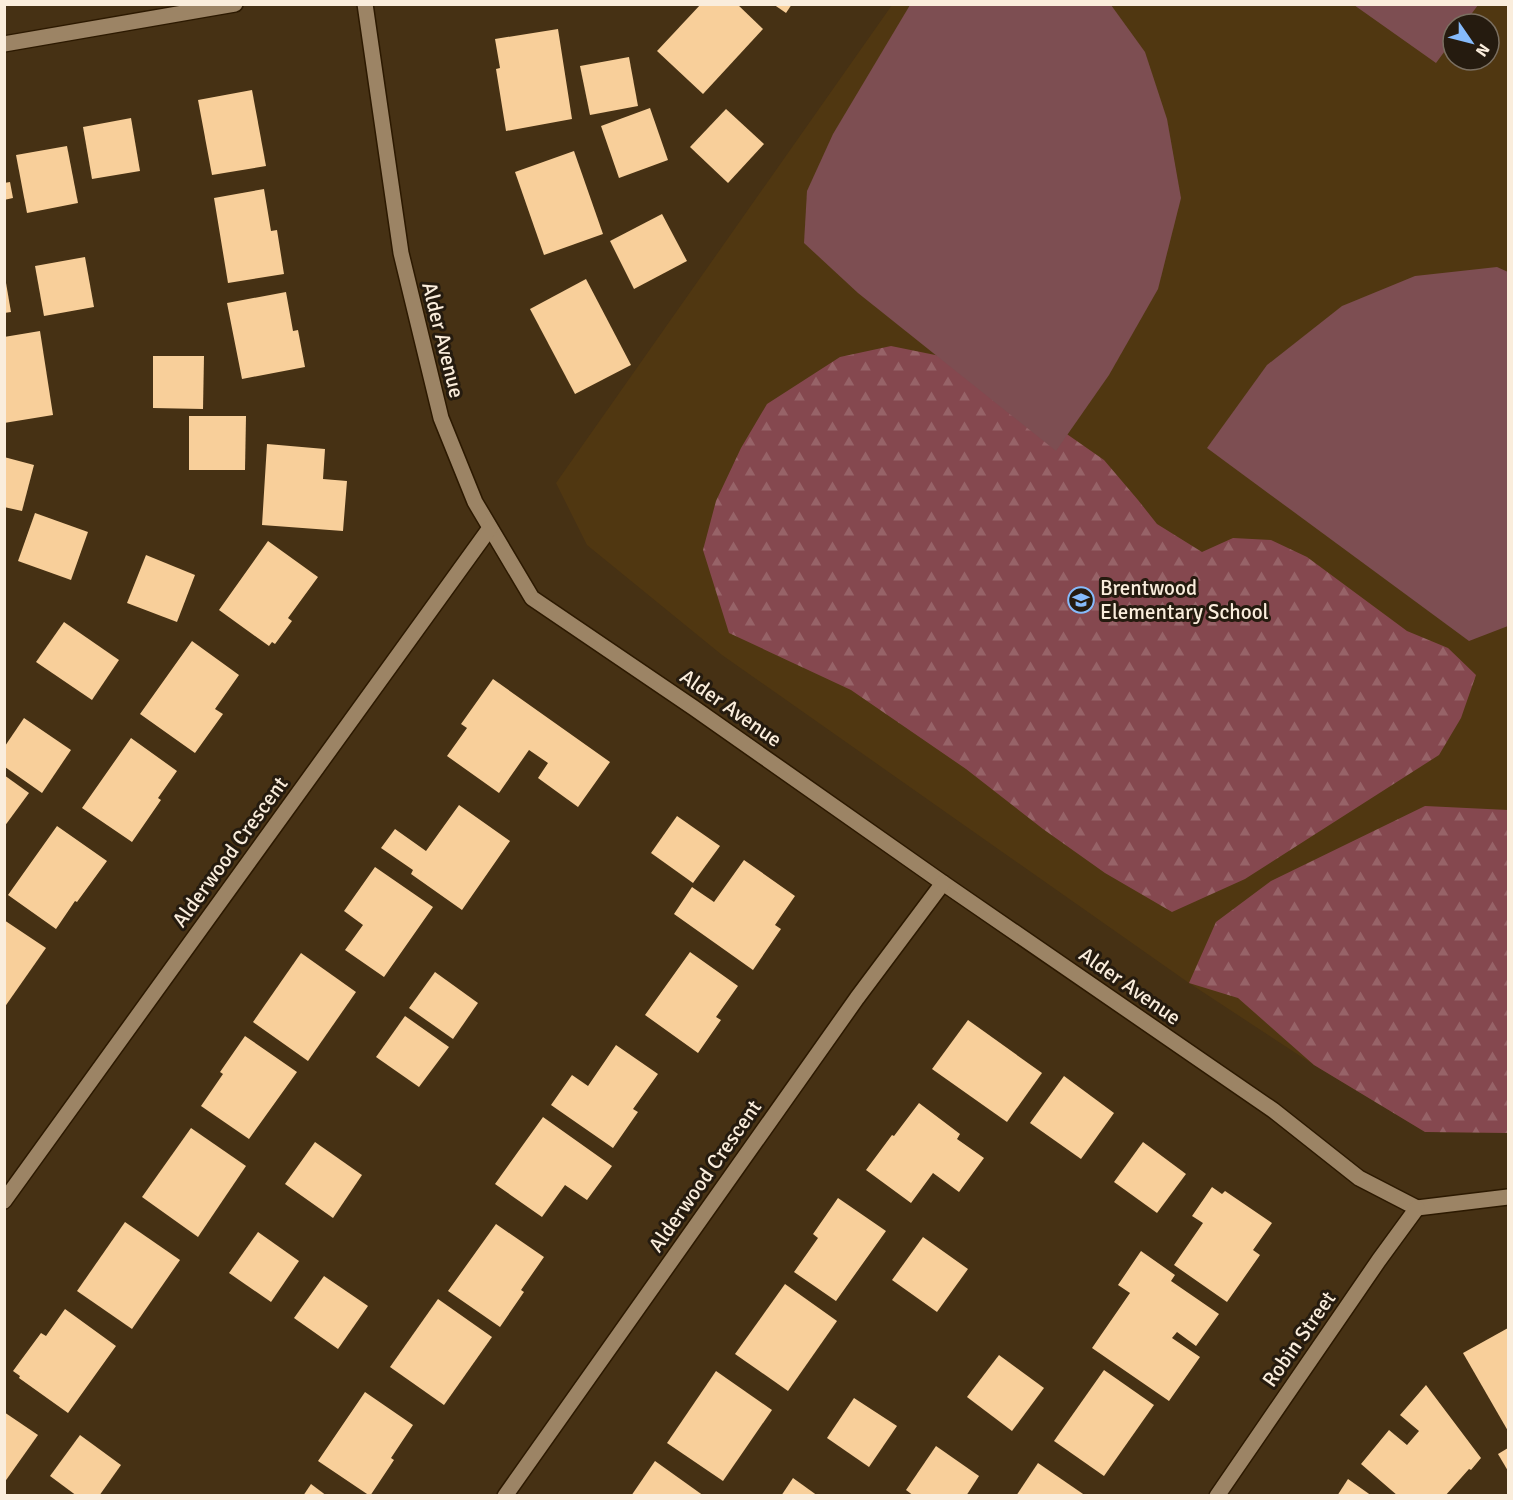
<svg xmlns="http://www.w3.org/2000/svg" width="1513" height="1500" font-family="Signika,sans-serif">
<style>
.built{fill:#503711;fill-rule:evenodd}
.forest{fill:url(#forest-firs)}
.garden{fill:#7d4e52}
.building{fill:#f8cf9a}
.lines{fill:none;stroke-linecap:round;stroke-linejoin:round}
.street-casing{stroke:#2c1900;stroke-width:18}
.street{stroke:#9c8465;stroke-width:15}
.labels{text-anchor:middle;stroke-width:6;stroke-linejoin:round;paint-order:stroke}
.street-label{font-size:21px;fill:#faeddc;stroke:#251b0f}
.poi-label{font-size:21px;fill:#faeddc;stroke:#251b0f;text-anchor:start}
</style>
<defs>
<pattern id="forest-firs" width="22" height="20" patternUnits="userSpaceOnUse" patternTransform="scale(1.5)"><rect width="22" height="20" fill="#85484f"/><path d="M5 1l3.5 6h-7zM16 11l3.5 6h-7z" fill="#976368"/></pattern>
</defs>
<rect width="100%" height="100%" fill="#463114"/>
<path class="built" d="M892 5H1508V1133L1425 1132 1314 1065 1189 983 722 655 587 545 556 483ZM1453 24H1489V60H1453Z"/>
<g class="forest">
<path d="M891 346 950 358 1051 423 1104 460 1138 500 1157 524 1202 552 1233 538 1271 540 1307 557 1407 631 1448 648 1476 675 1461 718 1439 755 1245 879 1172 912 1105 873 1043 829 966 769 851 690 729 633 703 550 716 501 741 448 767 404 840 357Z"/>
<path d="M1425 806 1508 810V1133L1425 1132 1314 1065 1238 998 1189 983 1216 922 1271 881Z"/>
</g>
<g class="garden">
<path d="M910 5H1111L1145 52 1167 119 1181 198 1158 289 1109 375 1056 451 858 293 804 243 807 191 833 134Z"/>
<path d="M1354 5 1478 4V5L1464 24H1453V40L1436 63Z"/>
<path d="M1497 267 1508 272V626L1469 641 1207 448 1267 365 1342 306 1415 276Z"/>
</g>
<g class="building">
<path d="M701 4H737L763 29 703 94 657 51Z"/>
<path d="M773 4H792L786 13Z"/>
<path d="M558 29 572 119 506 131 496 69 500 68 495 39Z"/>
<path d="M629 57 638 106 590 115 580 66Z"/>
<path d="M252 90 266 166 212 175 198 100Z"/>
<path d="M650 108 668 160 619 178 601 126Z"/>
<path d="M726 109 764 144 728 183 690 147Z"/>
<path d="M131 118 140 171 92 179 83 127Z"/>
<path d="M67 146 78 203 27 213 16 155Z"/>
<path d="M574 151 603 234 544 255 515 172Z"/>
<path d="M10 182 13 198 4 200V183Z"/>
<path d="M264 189 271 231 277 230 284 274 228 283 214 198Z"/>
<path d="M662 214 687 261 634 289 610 241Z"/>
<path d="M85 257 94 307 44 316 35 266Z"/>
<path d="M586 279 631 365 575 394 530 309Z"/>
<path d="M4 283H6L11 312 4 313Z"/>
<path d="M286 292 293 331 298 330 305 367 242 379 227 303Z"/>
<path d="M40 331 53 415 4 423V337Z"/>
<path d="M153 356H204L203 409 153 408Z"/>
<path d="M189 416H246L245 470H189Z"/>
<path d="M267 444 325 449 323 479 347 481 343 531 262 525Z"/>
<path d="M4 457 34 465 22 511 4 507Z"/>
<path d="M35 513 88 532 71 580 18 561Z"/>
<path d="M268 541 318 577 288 618 292 621 275 644 272 642 269 646 219 610Z"/>
<path d="M146 555 195 575 177 622 127 603Z"/>
<path d="M64 622 119 660 92 700 36 662Z"/>
<path d="M192 641 239 675 215 709 223 714 195 753 140 714Z"/>
<path d="M493 679 610 762 578 807 538 778 548 763 529 750 499 793 447 756 467 728 461 724Z"/>
<path d="M24 718 71 750 42 793 5 767V746Z"/>
<path d="M131 738 177 771 158 798 161 800 132 842 82 808Z"/>
<path d="M4 775 29 793 4 827Z"/>
<path d="M459 805 510 841 462 910 411 874 413 870 381 848 395 829 426 851Z"/>
<path d="M677 816 720 846 693 883 651 853Z"/>
<path d="M57 826 107 861 77 902 75 901 56 929 8 895Z"/>
<path d="M744 860 795 896 775 925 781 929 753 970 674 914 692 887 714 902Z"/>
<path d="M375 867 433 907 384 977 345 950 363 925 344 911Z"/>
<path d="M4 920 46 948 4 1008Z"/>
<path d="M690 952 738 986 716 1017 721 1020 698 1053 645 1015Z"/>
<path d="M301 953 356 992 308 1061 253 1022Z"/>
<path d="M435 972 478 1003 453 1039 409 1008Z"/>
<path d="M405 1016 449 1047 419 1087 376 1057Z"/>
<path d="M968 1020 1042 1073 1007 1122 932 1069Z"/>
<path d="M245 1036 297 1072 249 1139 201 1106 223 1074 220 1072Z"/>
<path d="M616 1045 658 1074 633 1109 638 1112 613 1148 551 1105 572 1075 588 1086Z"/>
<path d="M1064 1076 1114 1113 1081 1159 1030 1123Z"/>
<path d="M919 1103 960 1134 957 1139 984 1158 959 1192 933 1173 911 1203 866 1170 892 1135 894 1136Z"/>
<path d="M543 1117 612 1166 587 1200 565 1185 542 1217 495 1184Z"/>
<path d="M191 1128 246 1166 198 1237 142 1197Z"/>
<path d="M315 1142 362 1175 333 1218 285 1184Z"/>
<path d="M1143 1142 1186 1174 1157 1213 1114 1182Z"/>
<path d="M1212 1187 1222 1194 1225 1191 1272 1223 1253 1250 1260 1255 1227 1302 1174 1265 1203 1223 1192 1216Z"/>
<path d="M838 1198 886 1231 836 1301 794 1272 818 1238 813 1234Z"/>
<path d="M125 1222 180 1260 132 1329 77 1291Z"/>
<path d="M496 1224 544 1257 521 1290 524 1292 500 1327 448 1291Z"/>
<path d="M258 1232 299 1261 271 1302 229 1273Z"/>
<path d="M923 1237 968 1269 937 1312 892 1280Z"/>
<path d="M1141 1251 1175 1275 1171 1281 1219 1314 1196 1346 1177 1332 1172 1338 1200 1357 1169 1401 1092 1348 1130 1293 1118 1285Z"/>
<path d="M324 1276 368 1306 338 1349 294 1318Z"/>
<path d="M785 1284 837 1321 788 1391 735 1354Z"/>
<path d="M438 1299 492 1337 444 1405 390 1367Z"/>
<path d="M65 1309 116 1346 68 1413 19 1378 20 1376 13 1371 41 1333 46 1336Z"/>
<path d="M1508 1328V1431L1463 1353Z"/>
<path d="M999 1355 1044 1388 1012 1431 967 1397Z"/>
<path d="M1104 1370 1154 1405 1104 1476 1054 1441Z"/>
<path d="M716 1371 772 1410 723 1481 667 1443Z"/>
<path d="M1426 1385 1481 1458 1471 1470 1469 1469 1445 1496H1398L1361 1464 1389 1430 1407 1445 1419 1431 1400 1415Z"/>
<path d="M365 1392 413 1425 391 1458 394 1460 370 1496 318 1461Z"/>
<path d="M854 1398 897 1426 869 1467 827 1438Z"/>
<path d="M4 1412 38 1435 4 1483Z"/>
<path d="M80 1435 121 1465 99 1496H77L50 1476Z"/>
<path d="M936 1446 979 1476 966 1496H914L906 1490Z"/>
<path d="M1508 1448V1471L1498 1454Z"/>
<path d="M655 1461 704 1496H631Z"/>
<path d="M1038 1463 1086 1496H1016Z"/>
<path d="M793 1478 818 1496H781Z"/>
<path d="M1348 1479 1372 1496H1337Z"/>
<path d="M311 1484 327 1496H303Z"/>
</g>
<g class="lines">
<g class="street-casing">
<g id="street">
<path d="M365 4 401 253 441 418 475 502 532 598 694 708 943 883 1273 1110 1359 1178 1417 1208"/>
<path d="M4 44 235 4"/>
<path d="M4 1201 490 528"/>
<path d="M1417 1208 1508 1197"/>
<path d="M505 1496 857 998 943 883"/>
<path d="M1217 1496 1379 1260 1417 1208"/>
</g>
</g>
<use href="#street" class="street"/>
</g>
<defs>
<g id="school-ring" transform="scale(1.35)"><circle r="9.5" fill="#251b0f" stroke="#86bbfb" stroke-width="1.5"/><path d="M0-5L7-2L0 1L-7-2ZM-4 1L0 2.5L4 1V4Q0 6-4 4Z" fill="#86bbfb"/></g>
</defs>
<g fill-rule="evenodd">
<use href="#school-ring" x="1081" y="600"/>
</g>
<g class="labels">
<g class="street-label">
<text transform="translate(443 340) rotate(76)" y="7">Alder Avenue</text>
<text transform="translate(731 708) rotate(35)" y="7">Alder Avenue</text>
<text transform="translate(230 852) rotate(-54)" y="7">Alderwood Crescent</text>
<text transform="translate(1130 986) rotate(35)" y="7">Alder Avenue</text>
<text transform="translate(705 1176) rotate(-55)" y="7">Alderwood Crescent</text>
<text transform="translate(1299 1339) rotate(-55)" y="7">Robin Street</text>
</g>
<g class="poi-label">
<text x="1100" y="595">Brentwood<tspan x="1100" dy="24">Elementary School</tspan></text>
</g>
</g>
<rect width="1513" height="1500" fill="none" stroke="#faeddc" stroke-width="12"/>
<g transform="translate(1471 42) rotate(125)"><circle r="28" fill="#251b0f" stroke="#7a6f61" stroke-width="1.5"/>
<path d="M0-4.5L10 22L0 15L-10 22Z" fill="#86bbfb"/>
<text y="-9" font-size="16" font-weight="bold" text-anchor="middle" fill="#faeddc">N</text>
</g>
</svg>
